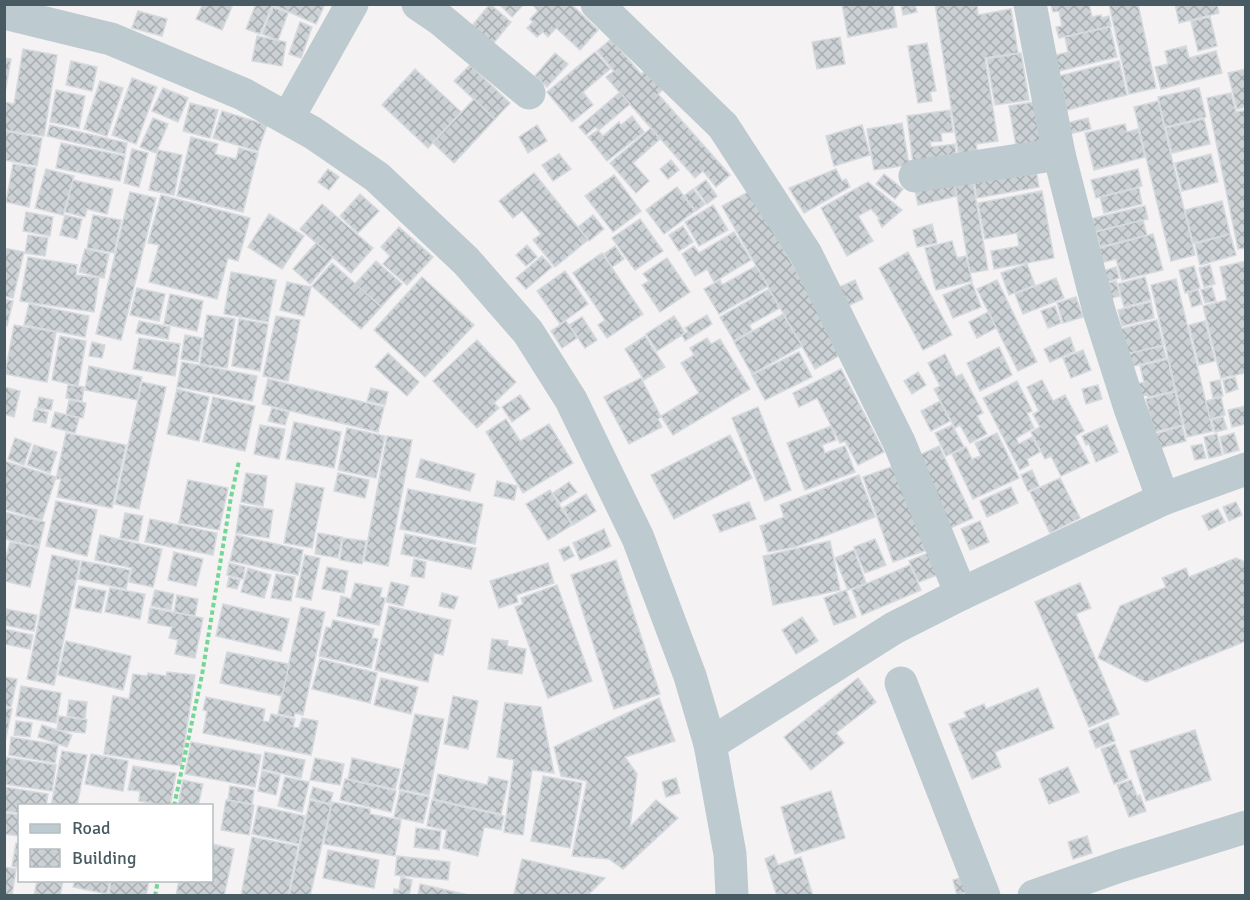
<svg xmlns="http://www.w3.org/2000/svg" width="1250" height="900" font-family="Signika,sans-serif">
<style>
.building{fill:url(#building-cross-hatch);stroke:#d6dade;stroke-width:1.5}
.lines{fill:none;stroke-linecap:round;stroke-linejoin:round}
.path{stroke:#74d695;stroke-width:4;stroke-dasharray:4.5 3;stroke-linecap:butt}
.minor{stroke:#bdcad0;stroke-width:33}
</style>
<defs>
<pattern id="building-cross-hatch" width="8" height="8" patternUnits="userSpaceOnUse" patternTransform="scale(1.5)"><rect width="8" height="8" fill="#ccd1d5"/><path d="M0 0l8 8M0 8l8-8" fill="none" stroke="#a8adb0"/></pattern>
</defs>
<rect width="100%" height="100%" fill="#f5f2f3"/>
<g class="building">
<path d="M203 4H233L222 30 196 19Z"/>
<path d="M256 4H269L272 6 260 34 246 29Z"/>
<path d="M271 4H325L316 24Z"/>
<path d="M490 4 511 22 492 45 471 27Z"/>
<path d="M499 4H524L512 17Z"/>
<path d="M532 4H571L598 30 580 50 556 28 548 37 543 32 537 37 527 28 533 22 530 19 538 11Z"/>
<path d="M842 4H893L897 27 848 37Z"/>
<path d="M901 4H915L917 12 903 15Z"/>
<path d="M935 4H977L978 15 1011 9 1018 53 985 58 998 141 976 144 979 161 960 164Z"/>
<path d="M1051 4H1089L1092 17 1101 15 1102 18 1109 16 1111 26 1059 38 1056 27 1062 26 1059 11 1053 12Z"/>
<path d="M1109 4H1138L1156 88 1129 94Z"/>
<path d="M1175 4H1217L1219 13 1179 23Z"/>
<path d="M273 7 288 13 278 40 262 34Z"/>
<path d="M138 11 167 19 162 36 132 28Z"/>
<path d="M1210 17 1217 46 1198 51 1191 21Z"/>
<path d="M300 22 312 27 301 58 289 54Z"/>
<path d="M1110 27 1117 57 1055 72 1052 56 1068 52 1065 37Z"/>
<path d="M257 36 286 42 282 66 252 61Z"/>
<path d="M840 37 845 64 817 69 812 42Z"/>
<path d="M611 39 641 74 652 66 668 85 658 94 730 175 716 187 703 171 695 178 606 77 614 71 597 51Z"/>
<path d="M927 43 936 91 930 92 932 101 918 103 908 46Z"/>
<path d="M1186 46 1189 58 1216 51 1222 73 1161 89 1155 67 1168 64 1165 51Z"/>
<path d="M23 49 57 55 44 136 4 130V102L14 104Z"/>
<path d="M595 52 610 69 583 92 593 105 572 122 547 92Z"/>
<path d="M555 53 568 64 547 87 535 76Z"/>
<path d="M1021 53 1029 100 995 105 987 59Z"/>
<path d="M4 58 11 59 4 99Z"/>
<path d="M71 61 97 67 92 91 66 85Z"/>
<path d="M1119 61 1127 95 1067 110 1059 76Z"/>
<path d="M470 65 510 103 495 119 454 81Z"/>
<path d="M415 69 461 112 428 148 382 105Z"/>
<path d="M1246 69V107L1237 109 1228 73Z"/>
<path d="M132 78 157 87 136 144 112 135Z"/>
<path d="M100 81 123 88 107 136 84 129Z"/>
<path d="M163 88 188 98 178 122 152 111Z"/>
<path d="M1199 88 1206 117 1165 127 1158 97Z"/>
<path d="M56 90 85 96 79 128 50 122Z"/>
<path d="M620 92 630 104 599 130 595 127 586 135 579 127Z"/>
<path d="M1231 93 1236 112 1246 110V248L1238 249 1207 98Z"/>
<path d="M474 99 495 119 454 163 433 143Z"/>
<path d="M1158 101 1195 255 1171 261 1134 107Z"/>
<path d="M1033 102 1043 152 1018 157 1009 106Z"/>
<path d="M190 103 218 110 210 138 183 131Z"/>
<path d="M950 110 953 132 941 133 942 141 930 142 931 147 955 144 957 165 914 171 907 116Z"/>
<path d="M222 111 267 125 258 151 213 138Z"/>
<path d="M632 116 644 132 607 161 588 137 598 130 603 136 619 122 621 125Z"/>
<path d="M153 118 168 124 156 153 140 147Z"/>
<path d="M1088 118 1091 129 1069 134 1067 123Z"/>
<path d="M1204 119 1210 144 1172 153 1166 128Z"/>
<path d="M902 123 909 165 874 170 867 129Z"/>
<path d="M1125 124 1127 132 1138 129 1145 157 1094 170 1085 133Z"/>
<path d="M50 125 127 143 125 154 47 136Z"/>
<path d="M537 125 547 141 528 153 519 137Z"/>
<path d="M862 125 870 155 834 166 826 136Z"/>
<path d="M651 128 660 139 633 163 649 181 636 193 610 163Z"/>
<path d="M4 131 42 138 37 166 4 160Z"/>
<path d="M191 137 218 144 215 154 236 159 239 148 258 153 243 212 177 196Z"/>
<path d="M61 143 125 156 120 181 56 168Z"/>
<path d="M132 149 148 153 139 187 124 183Z"/>
<path d="M158 150 182 155 174 195 149 190Z"/>
<path d="M559 154 571 169 553 181 542 165Z"/>
<path d="M1211 154 1218 182 1182 191 1175 163Z"/>
<path d="M671 160 679 170 668 179 660 169Z"/>
<path d="M13 164 36 168 29 207 6 202Z"/>
<path d="M1035 164 1039 187 977 198 973 174Z"/>
<path d="M46 169 74 176 63 215 35 208Z"/>
<path d="M328 169 339 177 329 190 318 182Z"/>
<path d="M836 169 842 181 846 179 850 187 804 213 789 188Z"/>
<path d="M1138 169 1142 186 1096 198 1091 180Z"/>
<path d="M534 173 588 240 555 267 533 240 541 234 522 211 513 218 499 201Z"/>
<path d="M884 174 903 189 895 199 876 184Z"/>
<path d="M614 175 641 211 613 232 585 196Z"/>
<path d="M952 177 957 196 918 205 914 185Z"/>
<path d="M972 177 988 270 970 273 954 179Z"/>
<path d="M73 180 113 189 107 214 87 209 85 217 65 212Z"/>
<path d="M706 180 717 196 707 204 695 188Z"/>
<path d="M868 182 902 210 882 227 878 220 880 219 871 209 858 216 873 241 847 256 821 208Z"/>
<path d="M677 187 695 211 664 234 646 210Z"/>
<path d="M1139 188 1142 204 1104 213 1100 197Z"/>
<path d="M693 189 705 204 696 211 684 196Z"/>
<path d="M750 191 844 353 815 369 722 206Z"/>
<path d="M1042 191 1054 258 994 269 991 251 1019 246 1017 233 985 239 978 203Z"/>
<path d="M130 192 156 198 121 340 96 334Z"/>
<path d="M360 194 379 211 358 233 340 216Z"/>
<path d="M161 195 250 218 238 261 228 258 217 299 149 282 159 245 148 243Z"/>
<path d="M1222 201 1230 234 1193 243 1185 210Z"/>
<path d="M322 204 373 248 351 273 300 229Z"/>
<path d="M713 205 728 230 699 246 685 222Z"/>
<path d="M1145 206 1148 219 1093 232 1090 219Z"/>
<path d="M26 212 53 217 50 236 23 231Z"/>
<path d="M269 214 304 236 282 269 248 247Z"/>
<path d="M65 215 82 219 77 239 60 235Z"/>
<path d="M93 215 121 220 114 253 87 248Z"/>
<path d="M593 215 604 229 589 241 578 227Z"/>
<path d="M640 219 663 251 635 270 612 238Z"/>
<path d="M1143 220 1147 235 1100 247 1096 232Z"/>
<path d="M932 224 937 243 917 247 913 230Z"/>
<path d="M683 226 693 242 679 251 669 235Z"/>
<path d="M399 227 433 257 407 285 383 264 390 256 381 247Z"/>
<path d="M734 232 751 260 714 282 707 269 695 276 682 254 694 246 699 253Z"/>
<path d="M1153 234 1163 270 1122 280 1116 259 1100 263 1097 249Z"/>
<path d="M1230 234 1236 255 1200 265 1195 244Z"/>
<path d="M28 235 48 238 45 256 25 253Z"/>
<path d="M952 241 957 258 966 256 972 281 936 290 925 248Z"/>
<path d="M316 243 333 257 310 284 293 269Z"/>
<path d="M527 245 537 257 526 266 516 255Z"/>
<path d="M615 246 624 259 612 267 604 254Z"/>
<path d="M4 248 24 252 13 298 4 296Z"/>
<path d="M85 249 109 254 104 278 79 272Z"/>
<path d="M908 252 952 335 923 350 879 268Z"/>
<path d="M602 253 643 314 607 338 598 325 605 320 573 273Z"/>
<path d="M542 256 552 267 526 289 516 278Z"/>
<path d="M28 257 77 265 76 275 99 278 94 312 20 301Z"/>
<path d="M667 258 690 292 660 312 642 285 649 281 643 274Z"/>
<path d="M376 261 402 284 381 307 355 284Z"/>
<path d="M1246 261V374L1245 373 1221 378 1203 306 1227 300 1220 267Z"/>
<path d="M332 263 381 307 361 329 312 286Z"/>
<path d="M1027 264 1035 285 1009 295 1001 273Z"/>
<path d="M1210 265 1215 284 1204 287 1199 268Z"/>
<path d="M756 266 768 286 719 314 704 289 720 280 722 285Z"/>
<path d="M1194 266 1200 288 1185 293 1179 270Z"/>
<path d="M1116 267 1119 278 1106 282 1103 271Z"/>
<path d="M565 271 588 304 560 324 537 291Z"/>
<path d="M231 272 276 280 268 322 224 314Z"/>
<path d="M422 277 474 325 425 377 374 330Z"/>
<path d="M1145 277 1151 300 1124 307 1118 284Z"/>
<path d="M1056 278 1064 298 1023 314 1015 294Z"/>
<path d="M1176 279 1213 431 1187 437 1151 285Z"/>
<path d="M855 280 863 299 846 307 837 288Z"/>
<path d="M997 280 1037 362 1018 371 977 289Z"/>
<path d="M1116 281 1120 296 1108 299 1104 284Z"/>
<path d="M287 282 311 287 304 316 280 310Z"/>
<path d="M972 283 981 307 953 318 943 295Z"/>
<path d="M1212 287 1216 301 1205 303 1201 290Z"/>
<path d="M137 288 165 294 159 321 130 315Z"/>
<path d="M769 289 780 308 749 325 752 330 734 341 720 317Z"/>
<path d="M1198 290 1202 304 1192 307 1188 293Z"/>
<path d="M170 294 203 301 197 331 164 324Z"/>
<path d="M1076 297 1083 317 1063 323 1057 303Z"/>
<path d="M4 299 13 301 7 326H4Z"/>
<path d="M1151 302 1154 318 1122 326 1118 310Z"/>
<path d="M29 304 89 316 85 337 24 325Z"/>
<path d="M1055 306 1061 323 1048 328 1041 311Z"/>
<path d="M988 312 996 328 977 338 969 322Z"/>
<path d="M783 314 802 346 752 374 734 342Z"/>
<path d="M207 315 235 319 227 368 200 364Z"/>
<path d="M707 315 712 324 685 341 682 335 688 332 685 328Z"/>
<path d="M276 316 300 320 288 381 263 376Z"/>
<path d="M674 316 685 333 657 351 646 334Z"/>
<path d="M582 317 597 340 585 348 569 325Z"/>
<path d="M239 319 268 324 260 371 232 366Z"/>
<path d="M1157 320 1163 345 1127 354 1120 329Z"/>
<path d="M139 321 170 327 168 339 136 333Z"/>
<path d="M566 321 577 338 562 348 551 331Z"/>
<path d="M1205 321 1215 361 1199 365 1189 325Z"/>
<path d="M14 325 56 332 47 382 5 374Z"/>
<path d="M185 335 202 338 198 362 181 359Z"/>
<path d="M60 336 86 341 78 386 52 380Z"/>
<path d="M645 336 665 367 644 380 625 349Z"/>
<path d="M1070 337 1075 351 1050 362 1044 349Z"/>
<path d="M139 338 180 344 175 376 133 369Z"/>
<path d="M707 338 711 344 720 339 750 389 673 435 661 416 699 393 681 363 694 355 690 348Z"/>
<path d="M477 340 516 382 494 403 499 408 477 428 433 381Z"/>
<path d="M92 342 105 345 102 358 89 356Z"/>
<path d="M1163 346 1166 358 1130 367 1127 354Z"/>
<path d="M999 347 1012 375 980 391 967 363Z"/>
<path d="M1083 350 1091 370 1071 378 1063 358Z"/>
<path d="M799 352 812 377 765 400 752 375Z"/>
<path d="M388 353 419 382 407 396 375 367Z"/>
<path d="M945 354 956 377 962 374 983 413 977 416 987 434 970 443 960 425 955 428 934 389 940 386 928 363Z"/>
<path d="M1168 359 1175 391 1148 397 1147 395 1138 397 1136 384 1144 382 1140 366Z"/>
<path d="M182 362 257 376 252 401 177 387Z"/>
<path d="M89 366 142 377 137 400 85 390Z"/>
<path d="M841 369 884 452 858 465 845 441 840 443 817 398 799 407 793 393Z"/>
<path d="M918 372 926 385 912 394 904 381Z"/>
<path d="M1235 377 1238 389 1226 393 1223 380Z"/>
<path d="M641 378 661 417 658 419 662 427 629 444 604 397Z"/>
<path d="M268 379 384 407 378 432 262 404Z"/>
<path d="M1042 380 1053 401 1065 395 1084 431 1075 436 1089 463 1061 476 1051 456 1045 459 1031 432 1040 427 1033 414 1039 411 1027 387Z"/>
<path d="M1220 380 1223 396 1213 398 1210 382Z"/>
<path d="M1017 381 1032 411 1027 413 1034 428 1016 438 1019 444 1032 437 1040 452 1027 459 1029 465 1020 470 983 398Z"/>
<path d="M142 382 166 387 139 509 115 504Z"/>
<path d="M68 385 84 387 82 401 66 398Z"/>
<path d="M1098 385 1102 399 1086 404 1082 389Z"/>
<path d="M4 387 20 391 14 417 4 414Z"/>
<path d="M371 388 388 392 385 405 367 401Z"/>
<path d="M177 389 209 397 199 441 167 434Z"/>
<path d="M1175 392 1183 425 1154 432 1146 399Z"/>
<path d="M520 395 530 409 512 422 502 407Z"/>
<path d="M39 397 53 400 51 410 37 408Z"/>
<path d="M213 397 255 406 245 451 203 442Z"/>
<path d="M1221 397 1225 415 1210 419 1206 401Z"/>
<path d="M69 400 86 403 83 418 66 415Z"/>
<path d="M940 401 950 421 931 431 921 411Z"/>
<path d="M1246 406V424L1232 427 1228 410Z"/>
<path d="M758 407 791 490 765 501 732 418Z"/>
<path d="M272 408 289 412 285 425 268 421Z"/>
<path d="M35 409 48 412 46 423 33 421Z"/>
<path d="M55 412 79 418 75 433 51 427Z"/>
<path d="M1223 417 1227 429 1215 432 1212 420Z"/>
<path d="M506 419 520 441 549 424 573 463 523 493 486 432Z"/>
<path d="M294 422 341 432 334 468 286 459Z"/>
<path d="M260 425 285 429 279 459 254 454Z"/>
<path d="M952 425 964 447 946 456 935 433Z"/>
<path d="M1107 425 1118 452 1096 462 1089 444 1086 445 1082 436Z"/>
<path d="M831 426 836 440 822 445 825 453 845 446 855 472 805 490 787 443Z"/>
<path d="M1182 426 1186 441 1156 449 1152 435Z"/>
<path d="M347 428 385 436 376 478 338 470Z"/>
<path d="M66 433 126 445 112 508 57 497 61 479H56Z"/>
<path d="M997 433 1019 478 973 499 952 454 966 447 972 459 981 456 975 443Z"/>
<path d="M1234 433 1239 450 1224 454 1220 437Z"/>
<path d="M1217 434 1222 455 1209 458 1204 437Z"/>
<path d="M730 435 752 478 674 519 651 475Z"/>
<path d="M387 436 412 440 388 566 364 561Z"/>
<path d="M15 438 31 444 24 465 8 459Z"/>
<path d="M1202 444 1206 458 1195 460 1191 446Z"/>
<path d="M34 445 57 452 50 473 27 465Z"/>
<path d="M939 446 973 518 946 530 913 458Z"/>
<path d="M421 459 475 474 470 491 416 477Z"/>
<path d="M4 461 56 477 42 520 4 509Z"/>
<path d="M897 465 927 550 893 562 863 477Z"/>
<path d="M1032 470 1039 486 1028 491 1021 475Z"/>
<path d="M246 473 267 476 263 506 241 502Z"/>
<path d="M338 473 369 480 365 498 334 491Z"/>
<path d="M859 475 875 517 795 547 768 552 760 526 784 517 780 505Z"/>
<path d="M1060 478 1080 518 1050 533 1030 492Z"/>
<path d="M188 480 228 488 219 530 179 523Z"/>
<path d="M497 481 517 486 514 500 494 496Z"/>
<path d="M569 482 577 492 560 503 553 493Z"/>
<path d="M296 483 324 488 312 548 284 543Z"/>
<path d="M1011 487 1018 503 987 517 980 501Z"/>
<path d="M408 489 483 504 475 544 400 529Z"/>
<path d="M550 490 572 525 548 540 526 504Z"/>
<path d="M586 494 596 511 573 525 563 508Z"/>
<path d="M56 501 97 510 87 556 46 546Z"/>
<path d="M749 502 756 519 720 532 713 515Z"/>
<path d="M1236 502 1242 515 1229 521 1223 507Z"/>
<path d="M240 505 273 510 269 538 236 533Z"/>
<path d="M1218 509 1225 522 1209 530 1202 516Z"/>
<path d="M4 512 45 522 39 547 4 539Z"/>
<path d="M125 513 143 516 138 541 120 538Z"/>
<path d="M150 519 217 533 213 555 145 542Z"/>
<path d="M980 521 989 542 970 550 961 529Z"/>
<path d="M604 529 611 546 580 560 573 543Z"/>
<path d="M318 533 342 537 338 558 315 554Z"/>
<path d="M405 534 476 548 471 569 401 554Z"/>
<path d="M100 535 162 549 153 587 129 582 132 568 95 560Z"/>
<path d="M236 535 303 550 298 575 230 561Z"/>
<path d="M343 538 366 541 362 564 340 560Z"/>
<path d="M875 539 886 565 865 573 854 547Z"/>
<path d="M830 541 840 590 773 605 763 556Z"/>
<path d="M10 542 39 548 30 587 4 581V564Z"/>
<path d="M569 546 574 556 564 561 559 550Z"/>
<path d="M854 550 866 583 848 590 835 558Z"/>
<path d="M174 552 203 559 196 586 168 580Z"/>
<path d="M928 553 937 575 919 582 909 561Z"/>
<path d="M52 555 80 561 54 685 27 679Z"/>
<path d="M305 555 320 558 311 600 296 597Z"/>
<path d="M1236 558 1246 562V641L1146 682 1098 658 1120 606 1166 587 1162 578 1186 568 1189 577Z"/>
<path d="M414 559 426 562 424 578 411 576Z"/>
<path d="M616 560 660 694 614 709 571 575Z"/>
<path d="M82 561 130 570 126 589 78 579Z"/>
<path d="M229 563 245 567 243 579 227 575Z"/>
<path d="M548 563 554 583 516 595 518 602 499 608 490 581Z"/>
<path d="M910 565 921 590 862 615 852 590Z"/>
<path d="M327 567 348 571 344 593 322 589Z"/>
<path d="M248 568 271 575 264 598 241 592Z"/>
<path d="M276 574 295 577 291 601 271 598Z"/>
<path d="M229 577 240 580 237 589 227 587Z"/>
<path d="M391 582 409 586 403 606 386 602Z"/>
<path d="M355 583 382 588 380 597 385 598 379 625 337 616 341 596 351 599Z"/>
<path d="M1080 583 1091 608 1076 614 1119 714 1089 727 1035 602Z"/>
<path d="M557 585 592 681 548 698 515 607 523 604 521 598Z"/>
<path d="M79 586 106 591 101 613 75 608Z"/>
<path d="M110 588 145 594 140 619 105 612Z"/>
<path d="M155 590 174 594 171 610 151 606Z"/>
<path d="M846 590 856 617 834 625 824 598Z"/>
<path d="M442 593 458 597 454 609 439 606Z"/>
<path d="M177 595 198 599 195 616 174 612Z"/>
<path d="M223 604 289 619 281 651 216 636Z"/>
<path d="M389 606 451 620 443 655 434 653 428 682 375 670Z"/>
<path d="M301 607 325 612 303 715 295 713 294 717 278 714Z"/>
<path d="M150 608 203 618 195 658 175 654 178 640 169 638 172 627 148 623Z"/>
<path d="M6 609 37 615 34 631 4 625Z"/>
<path d="M802 617 818 641 796 654 782 630Z"/>
<path d="M333 620 374 629 372 638 378 639 371 668 319 656 326 627 331 628Z"/>
<path d="M4 629 33 635 30 649 4 644Z"/>
<path d="M492 639 508 641 507 646 526 649 522 674 488 669Z"/>
<path d="M66 641 131 656 123 690 58 675Z"/>
<path d="M227 652 289 664 282 696 220 683Z"/>
<path d="M320 659 377 673 370 703 312 689Z"/>
<path d="M167 672 195 675 181 766 104 754 113 696 129 699 133 674 147 676 148 673 166 676Z"/>
<path d="M4 677 17 679 11 707 4 706Z"/>
<path d="M381 678 418 687 411 714 374 705Z"/>
<path d="M858 678 876 702 836 733 844 743 811 770 784 737Z"/>
<path d="M21 686 61 693 56 723 16 716Z"/>
<path d="M1038 688 1054 728 995 752 1001 767 972 779 949 724 967 717 964 712 984 704 986 709Z"/>
<path d="M453 696 478 701 468 749 444 744Z"/>
<path d="M206 697 265 709 263 721 269 722 271 714 295 719 293 727 299 728 302 718 318 721 311 755 203 733 207 711 203 710Z"/>
<path d="M659 698 675 741 625 757 637 774 630 827 656 800 678 818 623 869 609 859 572 856 587 781 561 776 554 747Z"/>
<path d="M69 700 87 702 85 719 67 716Z"/>
<path d="M505 703 541 707 554 773 532 770 523 835 504 832 514 760 497 757Z"/>
<path d="M4 708 12 709 4 747Z"/>
<path d="M415 714 444 719 429 795 399 789Z"/>
<path d="M59 716 87 720 85 733 57 730Z"/>
<path d="M16 721 32 723 30 737 14 735Z"/>
<path d="M1108 723 1115 741 1096 748 1089 731Z"/>
<path d="M42 725 72 735 67 747 38 737Z"/>
<path d="M1195 730 1211 780 1146 801 1130 751Z"/>
<path d="M11 737 58 745 55 763 9 755Z"/>
<path d="M191 742 261 755 255 787 185 774Z"/>
<path d="M1115 744 1128 778 1114 784 1101 749Z"/>
<path d="M62 751 87 755 77 806H51Z"/>
<path d="M265 752 305 760 301 778 262 769Z"/>
<path d="M91 754 128 761 123 791 85 784Z"/>
<path d="M4 757 56 765 52 791 4 784Z"/>
<path d="M315 758 344 764 340 785 310 780Z"/>
<path d="M352 758 400 769 395 789 348 779Z"/>
<path d="M133 766 176 773 170 806 139 801 140 791 128 790Z"/>
<path d="M1068 767 1079 792 1049 804 1039 779Z"/>
<path d="M262 771 280 775 276 795 258 791Z"/>
<path d="M438 774 487 785 489 777 508 781 501 814 433 799Z"/>
<path d="M543 776 582 783 570 848 531 841Z"/>
<path d="M285 777 309 782 302 812 278 806Z"/>
<path d="M676 778 680 793 666 797 662 782Z"/>
<path d="M345 779 396 791 391 812 340 800Z"/>
<path d="M183 780 203 784 198 806H178Z"/>
<path d="M1131 780 1137 796 1140 795 1146 811 1129 817 1117 785Z"/>
<path d="M230 786 254 790 252 804 228 800Z"/>
<path d="M4 787 48 794 46 806H20V813L4 811Z"/>
<path d="M313 787 333 793 330 804 310 798Z"/>
<path d="M400 791 429 797 423 823 394 817Z"/>
<path d="M831 791 845 838 795 854 781 807Z"/>
<path d="M226 800 254 805 249 835 221 830Z"/>
<path d="M310 800 331 805 310 896H289Z"/>
<path d="M432 800 504 816 501 830 484 827 478 856 443 848 447 830 427 826Z"/>
<path d="M332 802 370 809V814L401 820 395 856 324 844Z"/>
<path d="M258 806 305 816 299 844 252 834Z"/>
<path d="M4 813 20 815V836L4 834Z"/>
<path d="M416 828 441 831 439 850 414 847Z"/>
<path d="M1087 836 1092 853 1073 859 1068 842Z"/>
<path d="M252 837 298 846 288 896H241Z"/>
<path d="M16 843 20 844V868L12 866Z"/>
<path d="M212 844 234 849 224 896H176L179 880H212Z"/>
<path d="M328 850 379 860 374 888 323 878Z"/>
<path d="M774 855 778 865 801 857 813 896H777L765 859Z"/>
<path d="M397 856 450 862 448 880 395 875Z"/>
<path d="M522 859 605 878 587 896 570 894 569 896H522L514 894Z"/>
<path d="M4 867 16 869 12 896 4 895Z"/>
<path d="M967 876 971 891 957 895 953 880Z"/>
<path d="M401 877 412 880 409 896H393L394 889 399 890Z"/>
<path d="M37 880H63L60 896H34Z"/>
<path d="M75 880H110L107 894 73 887Z"/>
<path d="M111 880H149L146 896 109 895Z"/>
<path d="M420 884 473 896H418Z"/>
</g>
<g class="lines">
<g class="path">
<path d="M174 806 202 675 231 497 239 461"/>
<path d="M155 896 158 880"/>
</g>
<g class="minor">
<path d="M418 4 440 19 529 93"/>
<path d="M597 4 723 126 806 254 899 442 961 594"/>
<path d="M1030 4 1059 154 1099 311 1130 408 1163 499"/>
<path d="M4 13 111 39 243 94 313 133 377 177 466 261 528 332 571 400 638 538 690 676 710 744 730 854 732 896"/>
<path d="M288 118 352 4"/>
<path d="M915 176 1059 154"/>
<path d="M901 683 984 896"/>
<path d="M710 744 894 628 961 594 1163 499 1246 469"/>
<path d="M1034 896 1120 866 1246 827"/>
</g>
</g>
<rect width="1250" height="900" fill="none" stroke="#485a62" stroke-width="12"/>
<rect x="18" y="804" width="195" height="78" fill="#ffffff" stroke="#b6bdc0" stroke-width="1.5"/>
<rect x="30" y="824" width="30" height="9" fill="#bdcad0" stroke="#b6bdc0" stroke-width="1.5"/>
<text x="72" y="834" font-size="18" fill="#485a62">Road</text>
<rect x="30" y="849" width="30" height="18" fill="url(#building-cross-hatch)" stroke="#b6bdc0" stroke-width="1.5"/>
<text x="72" y="864" font-size="18" fill="#485a62">Building</text>
</svg>
